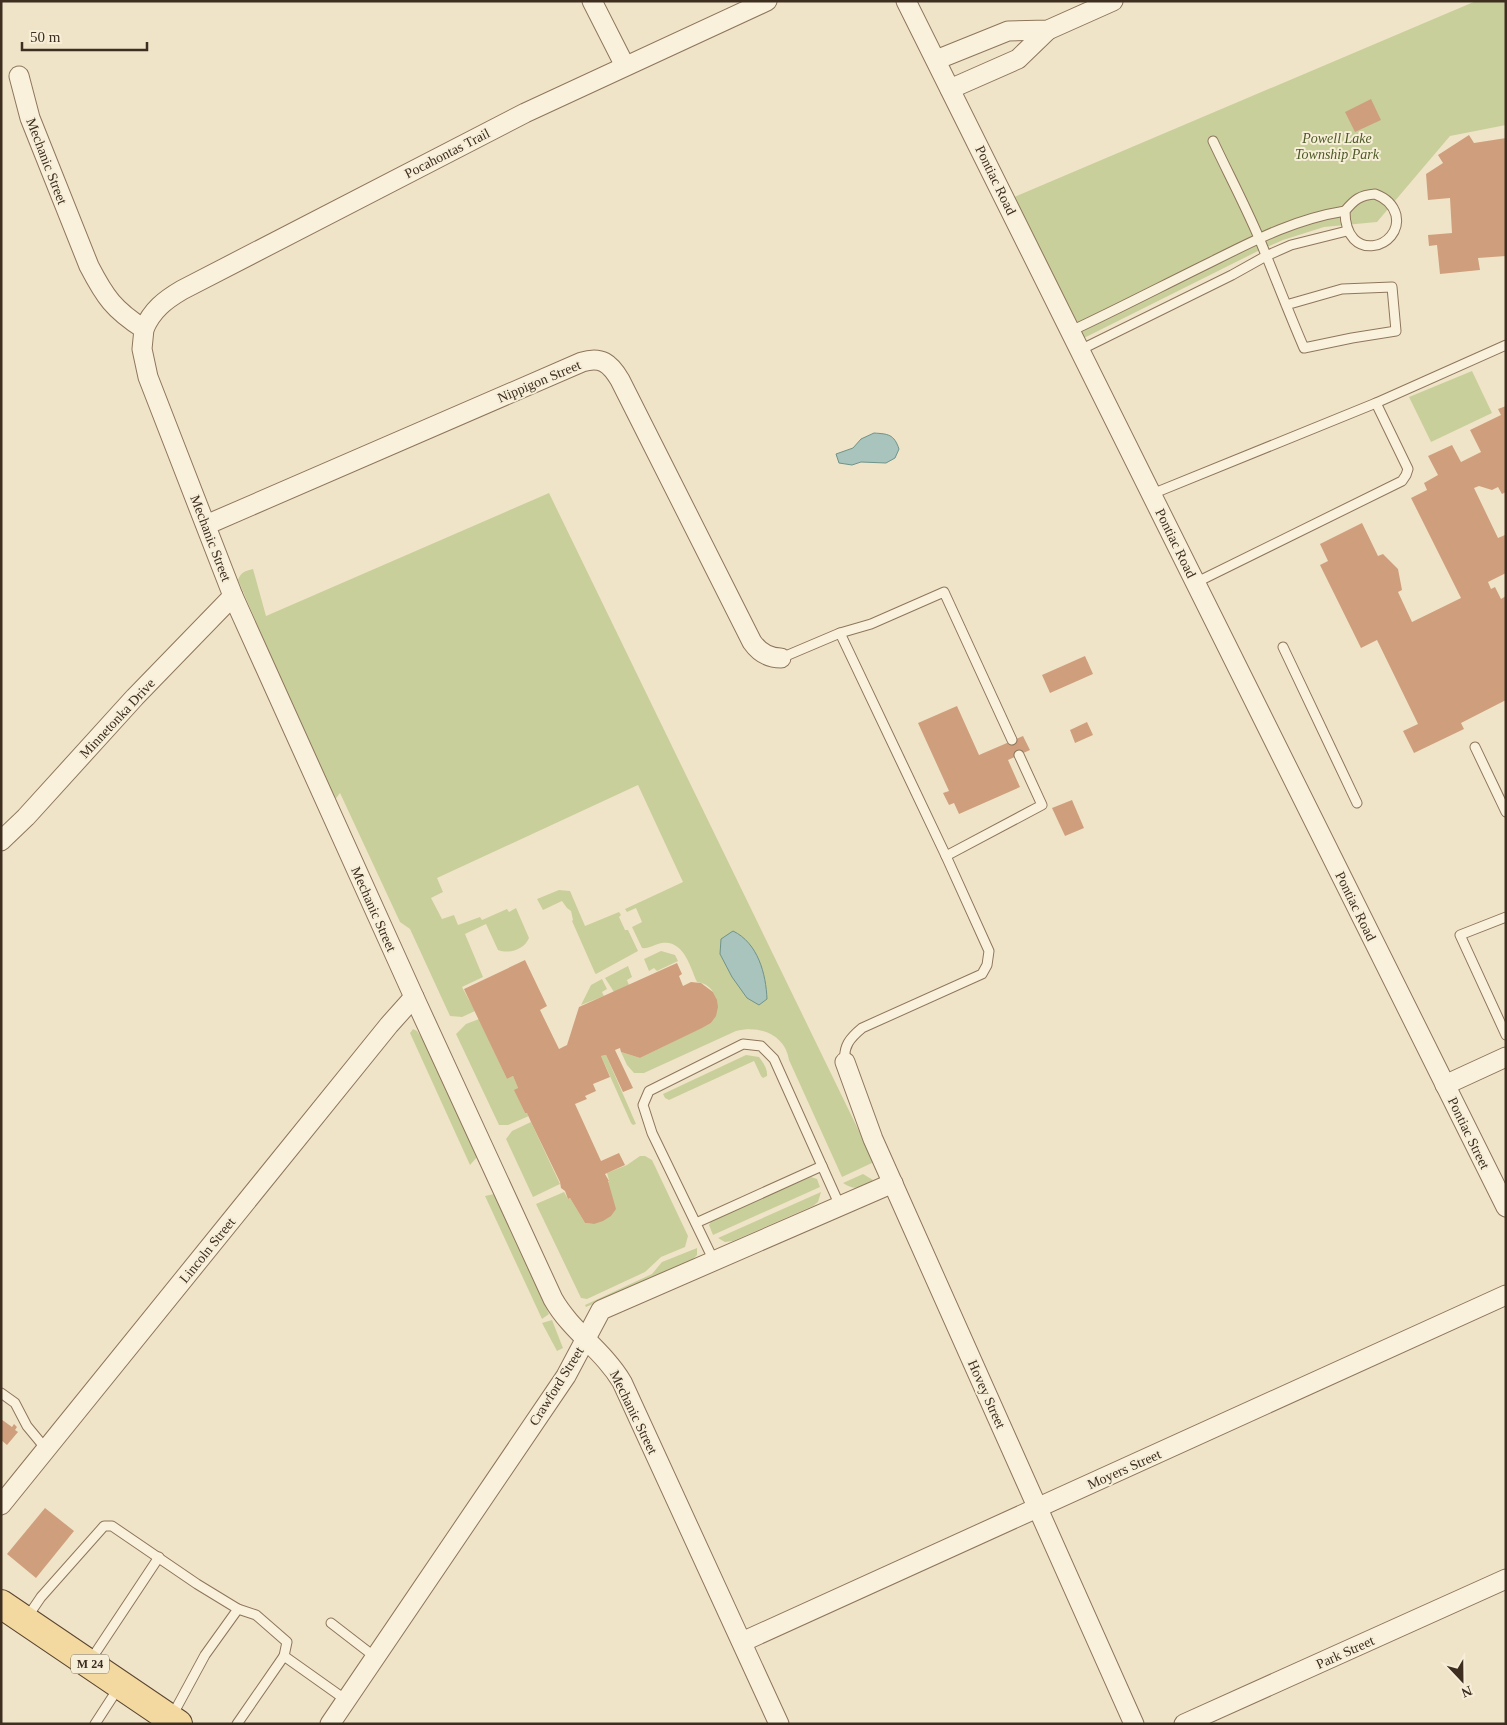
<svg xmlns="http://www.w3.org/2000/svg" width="1507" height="1725" font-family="'Times New Roman',serif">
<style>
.green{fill:#c9cf9b}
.water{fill:#a9c4bc;stroke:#6f938a}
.building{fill:#cf9f7d}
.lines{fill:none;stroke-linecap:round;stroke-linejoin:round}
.lane-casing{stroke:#8d765c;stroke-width:11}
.street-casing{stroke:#8d765c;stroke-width:21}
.primary-casing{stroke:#5b4430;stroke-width:30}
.lane{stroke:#faf1dc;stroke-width:9}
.street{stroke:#faf1dc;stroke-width:19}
.primary{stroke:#f3d9a0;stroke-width:28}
.labels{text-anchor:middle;stroke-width:4;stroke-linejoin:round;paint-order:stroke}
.shield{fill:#f7eed8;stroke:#756857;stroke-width:1}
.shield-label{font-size:12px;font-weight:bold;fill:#3d2e20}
.park-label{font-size:14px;font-style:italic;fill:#4d5a26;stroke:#f7eed8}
.street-label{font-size:14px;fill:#3d2e20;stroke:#f7eed8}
</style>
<rect width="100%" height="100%" fill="#f0e4c8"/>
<g class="green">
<path d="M1476 1H1506V125L1450 136 1377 222 1324 227 1283 240 1260 250 1082 339 1012 198Z"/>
<path d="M1472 371 1492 413 1431 442 1409 397Z"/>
<path d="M549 493 874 1162 842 1177 789 1060C785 1034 759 1025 736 1031L644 1073H634L627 1065 621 1052 640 1058 711 1023C721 1008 718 985 697 982 690 967 684 940 662 943 655 944 649 949 642 948L632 927 642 922 636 908 627 912 625 909 683 882 638 785 437 878 443 892 431 898 442 919 454 915 458 925 480 917 482 920 507 909 509 912 516 908 529 938C524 950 509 954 498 950L486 924 465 934 483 977 462 987 475 1011 462 1017 450 1016 410 929 400 922 340 793 334 801 238 580C241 572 245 571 253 569L266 616Z"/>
<path d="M559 890 570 891 585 926 619 912 621 915 619 917 625 930H628L638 951 596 974 595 973 572 921 573 920 571 911 567 908 562 901 543 910 537 899Z"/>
<path d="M661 951 675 955 678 961 657 971 654 968 649 971 644 959Z"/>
<path d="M628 966 632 977 627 980 629 985 614 992 605 978Z"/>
<path d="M602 979 607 989 602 992 604 996 581 1005 591 985Z"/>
<path d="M479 1019 507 1079 513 1076 518 1088 515 1091 525 1113H527L529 1116 508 1125H499L456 1034 466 1024Z"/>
<path d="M413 1029 417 1031 423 1040 477 1157 470 1165 410 1033Z"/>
<path d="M606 1055 636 1124 633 1125 631 1123 601 1056Z"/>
<path d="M746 1055 759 1057C763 1062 768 1070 767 1076L763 1078 761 1076 754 1061 669 1100 665 1098 663 1094Z"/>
<path d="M531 1122 560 1184 533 1197 506 1139 512 1131Z"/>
<path d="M640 1156H645L652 1160 688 1236 685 1247 661 1257 645 1272 587 1299 581 1298 536 1204 564 1192 568 1199 570 1198 585 1223 594 1224 609 1180 607 1173 627 1165Z"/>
<path d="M863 1174 873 1180C862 1188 854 1191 843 1183Z"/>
<path d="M811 1177 817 1179 820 1187 713 1235 709 1225 711 1221Z"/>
<path d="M821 1192 818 1202 813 1206 733 1241 725 1242 718 1238Z"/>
<path d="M494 1194 549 1314 542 1319 485 1196Z"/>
<path d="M697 1248V1255L691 1261 586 1307 585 1305 652 1274 662 1262Z"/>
<path d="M552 1320 563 1348 557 1351 542 1323Z"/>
</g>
<g class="water">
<path d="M874 433C888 434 894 434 899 449L895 458 886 463 861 462 852 465 839 463 836 454 853 448 861 439Z"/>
<path d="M733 931C758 943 766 974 767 999L759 1005 747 998 732 977 720 954 721 939Z"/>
</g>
<g class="building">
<path d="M1371 99 1381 120 1355 132 1345 112Z"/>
<path d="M1469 135 1474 143 1506 138V256L1478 258 1480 270 1440 274 1437 245 1429 246 1428 235 1452 233 1450 198 1428 200 1426 174 1443 163 1438 155Z"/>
<path d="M1506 406V492L1502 494 1498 487 1492 490 1479 486 1474 488 1498 538 1505 535 1506 537V573L1488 582 1491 589 1495 587 1501 599 1506 596V700L1461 723 1464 729 1414 753 1403 731 1418 724 1377 640 1361 648 1320 565 1328 561 1320 544 1362 523 1378 556 1383 554 1398 569 1402 590 1398 592 1412 622 1461 598 1411 498 1427 490 1424 483 1438 475 1428 456 1452 445 1461 462 1481 452 1470 430 1501 415 1498 409Z"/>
<path d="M1085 656 1093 674 1050 693 1042 675Z"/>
<path d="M957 706 979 755 1023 736 1030 750 1008 760 1020 787 959 814 954 803 949 805 943 793 949 791 918 723Z"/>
<path d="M1087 722 1093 735 1075 743 1070 730Z"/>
<path d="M1072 800 1084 828 1065 836 1052 808Z"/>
<path d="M525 960 547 1006 540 1010 559 1049 567 1045 579 1007 677 963 682 974 679 976 683 986 691 982 701 983 713 992 717 1000 718 1007 716 1016 711 1023 702 1028 640 1058 621 1052 620 1048 615 1050 633 1088 623 1092 606 1055 601 1056 610 1077 593 1084 596 1091 585 1096 587 1099 575 1104 601 1161 619 1153 625 1165 605 1174 609 1181H608L616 1209 611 1216 603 1221 594 1224 585 1223 570 1198 568 1199 565 1191 561 1188 560 1182 531 1122 527 1113H525L514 1090 518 1088 513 1076 507 1079 464 989Z"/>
<path d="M1 1419 12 1427 14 1424 17 1427 15 1430 18 1432 7 1445 1 1440Z"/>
<path d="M45 1508 74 1531 36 1578 7 1554Z"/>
</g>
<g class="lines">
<g class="lane-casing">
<g id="lane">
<path d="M1213 141C1228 173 1245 205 1259 238 1274 274 1288 311 1304 348L1352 338 1396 331 1392 287 1342 289 1286 305"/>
<path d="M1375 194C1386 198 1393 204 1396 215 1403 248 1345 265 1345 211 1354 200 1360 195 1375 194Z"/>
<path d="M1071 331C1118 309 1164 285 1211 262 1255 240 1295 219 1345 211"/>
<path d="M1080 350 1232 275 1266 256 1291 245 1347 231"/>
<path d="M1152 494 1376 403 1506 345"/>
<path d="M1195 583 1402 481 1406 475 1408 469 1376 403"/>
<path d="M840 633 946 856 989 951 987 965 982 974 862 1028C850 1038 843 1046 845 1062"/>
<path d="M1283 647 1357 803"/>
<path d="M781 658 840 633 871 624 944 592 1012 740"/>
<path d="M1475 747 1506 812"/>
<path d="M946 856 1042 805 1019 755"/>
<path d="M1506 917 1460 935 1506 1035"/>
<path d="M696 1223 822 1166"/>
<path d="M714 1261 652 1133 643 1105 649 1091 743 1044 761 1046 774 1059 840 1206"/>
<path d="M1 1393 15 1403 27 1426 46 1449"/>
<path d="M26 1619 41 1597 104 1526H112L197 1584 238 1609 256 1615 287 1642 284 1656"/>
<path d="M331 1623 375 1657"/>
<path d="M90 1661 159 1557"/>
<path d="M172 1716 205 1655 238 1609"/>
<path d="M95 1724 119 1687"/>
<path d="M237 1724 284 1656 346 1700"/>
</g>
</g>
<g class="street-casing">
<g id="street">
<path d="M592 1 625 66"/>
<path d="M906 1 1506 1207"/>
<path d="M936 60 1008 31 1048 30 1113 1"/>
<path d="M19 76 30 118 89 266C105 297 114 310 144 329L142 349 148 377 233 596 414 997 553 1299C571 1331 603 1350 622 1382L779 1724"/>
<path d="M950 89 1018 59 1048 30"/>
<path d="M144 329C152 310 165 300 182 290L525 113 767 1"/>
<path d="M206 525 582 362C601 356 610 363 620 380L752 642C759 652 768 658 781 658"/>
<path d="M1 841 26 817 135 697 233 596"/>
<path d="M845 1062 873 1139 1134 1724"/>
<path d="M1445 1085 1506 1057"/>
<path d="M1 1505 389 1025 414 997"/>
<path d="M742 1642 1506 1295"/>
<path d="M330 1724 566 1376 601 1310 893 1183"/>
<path d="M1184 1724 1506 1579"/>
</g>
</g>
<g class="primary-casing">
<path id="primary" d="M1 1604 178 1724"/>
</g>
<use href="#lane" class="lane"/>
<use href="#street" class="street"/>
<use href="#primary" class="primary"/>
</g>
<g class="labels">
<rect class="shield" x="71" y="1654.5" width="38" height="19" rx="4"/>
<g class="shield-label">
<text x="90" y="1668">M 24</text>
</g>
<g class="park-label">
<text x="1337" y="143">Powell Lake<tspan x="1337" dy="16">Township Park</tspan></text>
</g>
<g class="street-label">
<text transform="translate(447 153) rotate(-27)" y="5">Pocahontas Trail</text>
<text transform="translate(47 161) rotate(69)" y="5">Mechanic Street</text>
<text transform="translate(996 180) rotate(64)" y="5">Pontiac Road</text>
<text transform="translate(539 381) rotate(-23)" y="5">Nippigon Street</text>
<text transform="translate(211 538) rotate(69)" y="5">Mechanic Street</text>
<text transform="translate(1176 543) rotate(64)" y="5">Pontiac Road</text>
<text transform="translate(117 718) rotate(-47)" y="5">Minnetonka Drive</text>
<text transform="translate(1356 906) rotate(64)" y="5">Pontiac Road</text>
<text transform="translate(374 909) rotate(66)" y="5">Mechanic Street</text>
<text transform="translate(1469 1133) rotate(64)" y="5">Pontiac Street</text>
<text transform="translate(207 1250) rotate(-51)" y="5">Lincoln Street</text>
<text transform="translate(556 1386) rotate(-58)" y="5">Crawford Street</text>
<text transform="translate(987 1394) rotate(66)" y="5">Hovey Street</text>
<text transform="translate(634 1412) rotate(64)" y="5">Mechanic Street</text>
<text transform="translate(1124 1469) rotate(-24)" y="5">Moyers Street</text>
<text transform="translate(1345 1652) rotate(-24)" y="5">Park Street</text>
</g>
</g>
<rect width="1507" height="1725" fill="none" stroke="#3d2e20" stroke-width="5"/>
<g transform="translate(1462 1680) rotate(158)" stroke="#f7eed8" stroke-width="4" paint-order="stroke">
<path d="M0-4L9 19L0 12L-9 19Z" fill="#3d2e20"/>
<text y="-8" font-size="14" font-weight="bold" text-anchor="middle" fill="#3d2e20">N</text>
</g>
<path d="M22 42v8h125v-8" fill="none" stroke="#3d2e20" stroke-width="2.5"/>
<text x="30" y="42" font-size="15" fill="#3d2e20" stroke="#f7eed8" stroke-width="4" paint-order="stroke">50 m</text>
</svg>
